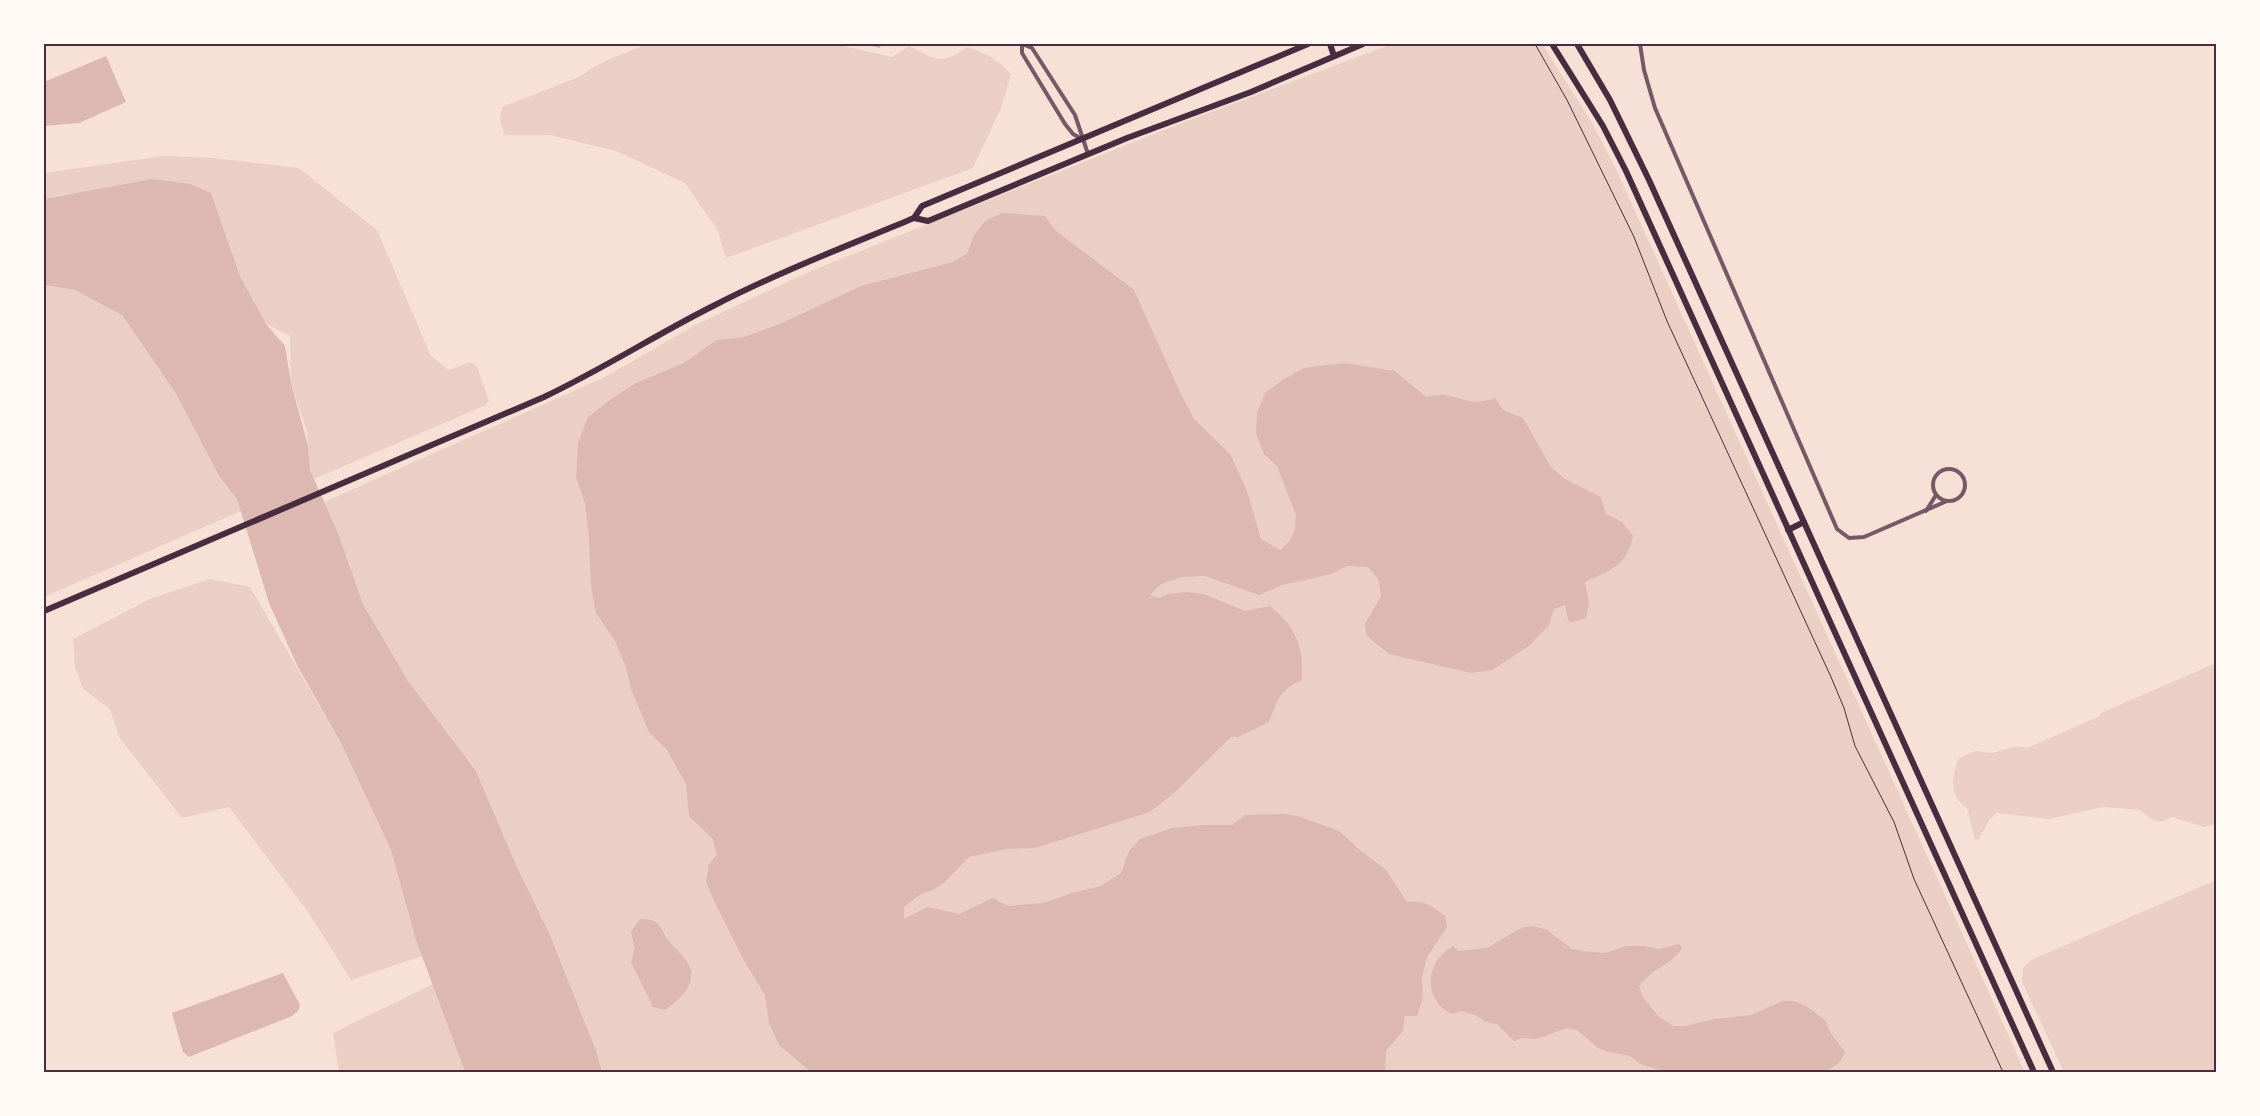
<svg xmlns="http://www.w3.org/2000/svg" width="2260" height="1116" font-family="'Noto Sans',sans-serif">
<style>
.green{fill:#ebcfc5}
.water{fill:#dcb8b0}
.building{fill:#ccb4b1}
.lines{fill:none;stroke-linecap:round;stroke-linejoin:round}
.path{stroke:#4a2c40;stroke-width:1}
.minor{stroke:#755966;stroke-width:4}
.primary{stroke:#4a2c40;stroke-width:6}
.neatline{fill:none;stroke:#4a2c40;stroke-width:2}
</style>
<rect width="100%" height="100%" fill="#f7e1d7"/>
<g class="green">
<path d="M647 44H835L892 57 909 46C936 60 941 66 967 47 986 53 998 59 1011 74L1001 108 973 168 726 258 718 231 685 183 616 151 550 135H505L500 120 502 107 576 78 605 61Z"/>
<path d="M1392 44H1542L1591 121 1616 169 2025 1072H602L597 1053 550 935 517 867 476 771 408 681 363 604 338 533 324 502 605 377 695 325 813 270 1179 124Z"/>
<path d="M163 156 212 158 299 168 377 230 431 356 449 370 470 362 477 366 489 401 484 406 314 479 310 470 307 432 291 383 290 336 266 324 240 276 211 193 65 194 44 199V173Z"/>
<path d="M44 285 75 290 122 314 175 392 219 476 237 499 241 511 44 597Z"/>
<path d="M210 579 250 587 342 745 391 850 422 956 351 980 308 912 229 807 182 818 119 737 110 709 83 689 75 667 73 639 152 598Z"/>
<path d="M2216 663V824L2204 827 2172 817 2162 822 2154 821 2140 810 2103 807 2049 819 1996 813 1989 820 1979 839 1975 840 1967 808C1949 797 1951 775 1959 758L1976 751 1992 753 2017 746 2027 748 2100 716 2101 713Z"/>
<path d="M2216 880V1072H2064L2022 982 2023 968 2031 960Z"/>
<path d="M433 984 465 1072H339L333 1033Z"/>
</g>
<g class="water">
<path d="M106 56 126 102 79 123 44 126V82Z"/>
<path d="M152 179 190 184 211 193 240 276 266 324 285 346 291 383 308 446 310 470 338 533 363 604 408 681 476 771 517 867 550 935 597 1053 602 1072H465L416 940 391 850 342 745 297 665 269 603 237 499 219 476 175 392 122 315 75 290 44 285V199Z"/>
<path d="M1002 213 1045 216 1056 231 1134 290 1179 390 1194 419 1230 454 1247 491 1261 539 1280 550 1290 541 1295 529 1296 515 1277 466 1264 454 1256 434 1257 413 1265 393 1282 380 1304 368 1344 363 1395 371 1426 397C1432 396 1439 394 1445 395 1466 399 1473 406 1495 398L1503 410 1523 418 1551 467 1565 479 1601 497 1606 514 1622 522 1633 536C1626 567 1611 570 1585 582L1589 603 1586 618 1569 623 1565 605 1554 609 1549 625 1530 645 1492 670 1471 673 1389 654 1367 636 1365 624 1381 596 1378 579 1368 567 1347 566 1331 574 1282 585 1259 595 1205 576 1182 577 1161 584 1150 595 1159 598 1168 594 1187 592 1204 594 1245 611 1270 606C1296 627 1304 647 1302 680 1280 689 1277 701 1269 722L1238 737H1231L1175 792 1150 812 1035 848 1006 849 969 857 945 882 933 890 921 894 904 907V919L928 907 959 914 993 898 1008 906 1043 903 1072 893 1101 886 1121 873 1129 851 1140 839 1172 828 1204 825H1232L1245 815 1284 814 1298 816 1339 831 1361 851 1386 870 1407 902C1424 901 1431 905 1445 916L1447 927 1427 957 1422 977 1423 998 1417 1016H1405L1403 1031 1386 1051 1385 1072H811L779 1045 769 1023 765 995 743 959 717 907 706 882 709 864 717 855 713 839 689 816 686 784 667 750 649 732 631 689 626 667 615 641 596 613 591 586 589 537 585 503 576 477 578 443 588 417 614 397 636 383 684 363 717 340 744 337 780 324 861 286 953 262 967 254 974 235 985 221Z"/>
<path d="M640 919C647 919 652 919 658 924 662 928 664 935 668 940 676 950 694 963 691 978 689 992 675 1003 665 1010L653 1007 631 962 635 948 631 932Z"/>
<path d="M1533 926 1547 930 1572 949 1582 951 1605 953 1627 946H1644L1660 949 1679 944 1682 948C1672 965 1651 969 1639 986L1643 997 1658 1016 1674 1026H1685L1715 1019 1751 1015 1782 1001H1794L1806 1006 1825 1020 1830 1032 1845 1052C1842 1063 1833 1068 1823 1072H1669L1642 1065 1630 1056 1609 1052 1598 1048 1577 1030 1567 1028 1537 1039 1522 1038 1514 1041 1497 1024 1486 1022 1475 1015 1461 1011 1452 1014C1422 1000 1425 961 1453 946L1458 951 1487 948 1523 927Z"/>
<path d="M283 973 300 1005 298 1011 292 1016 189 1057 183 1052 172 1013Z"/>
</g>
<path class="building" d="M863 44H881L880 48Z"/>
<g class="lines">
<path class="path" d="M1535 44 1567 100 1634 237 1667 321 1831 677 1844 708 1855 746 1894 822 1914 879 2003 1072"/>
<g class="minor">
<path d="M1022 44 1032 48 1075 115 1088 154"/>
<path d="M1022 44V53L1065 124 1073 134 1082 139"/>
<path d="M1640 44 1644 70 1655 108 1837 529 1849 538 1864 537 1947 501"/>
<circle cx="1949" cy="485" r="16"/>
<path d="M1926 511 1936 495"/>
</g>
<g class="primary">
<path d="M1330 44 1334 56"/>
<path d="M1552 44 1603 126 1626 171 2034 1072"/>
<path d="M1577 44 1610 100 1649 180 2053 1072"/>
<path d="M914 218 928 221 1127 138 1251 92 1363 44"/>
<path d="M1788 530 1804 522"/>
<path d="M44 611 544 397C603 369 657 334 715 305 779 272 847 246 914 218L922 206 1308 44"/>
</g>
</g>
<rect width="2260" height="1116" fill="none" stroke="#fffaf5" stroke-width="90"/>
<rect x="45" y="45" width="2170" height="1026" class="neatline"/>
</svg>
